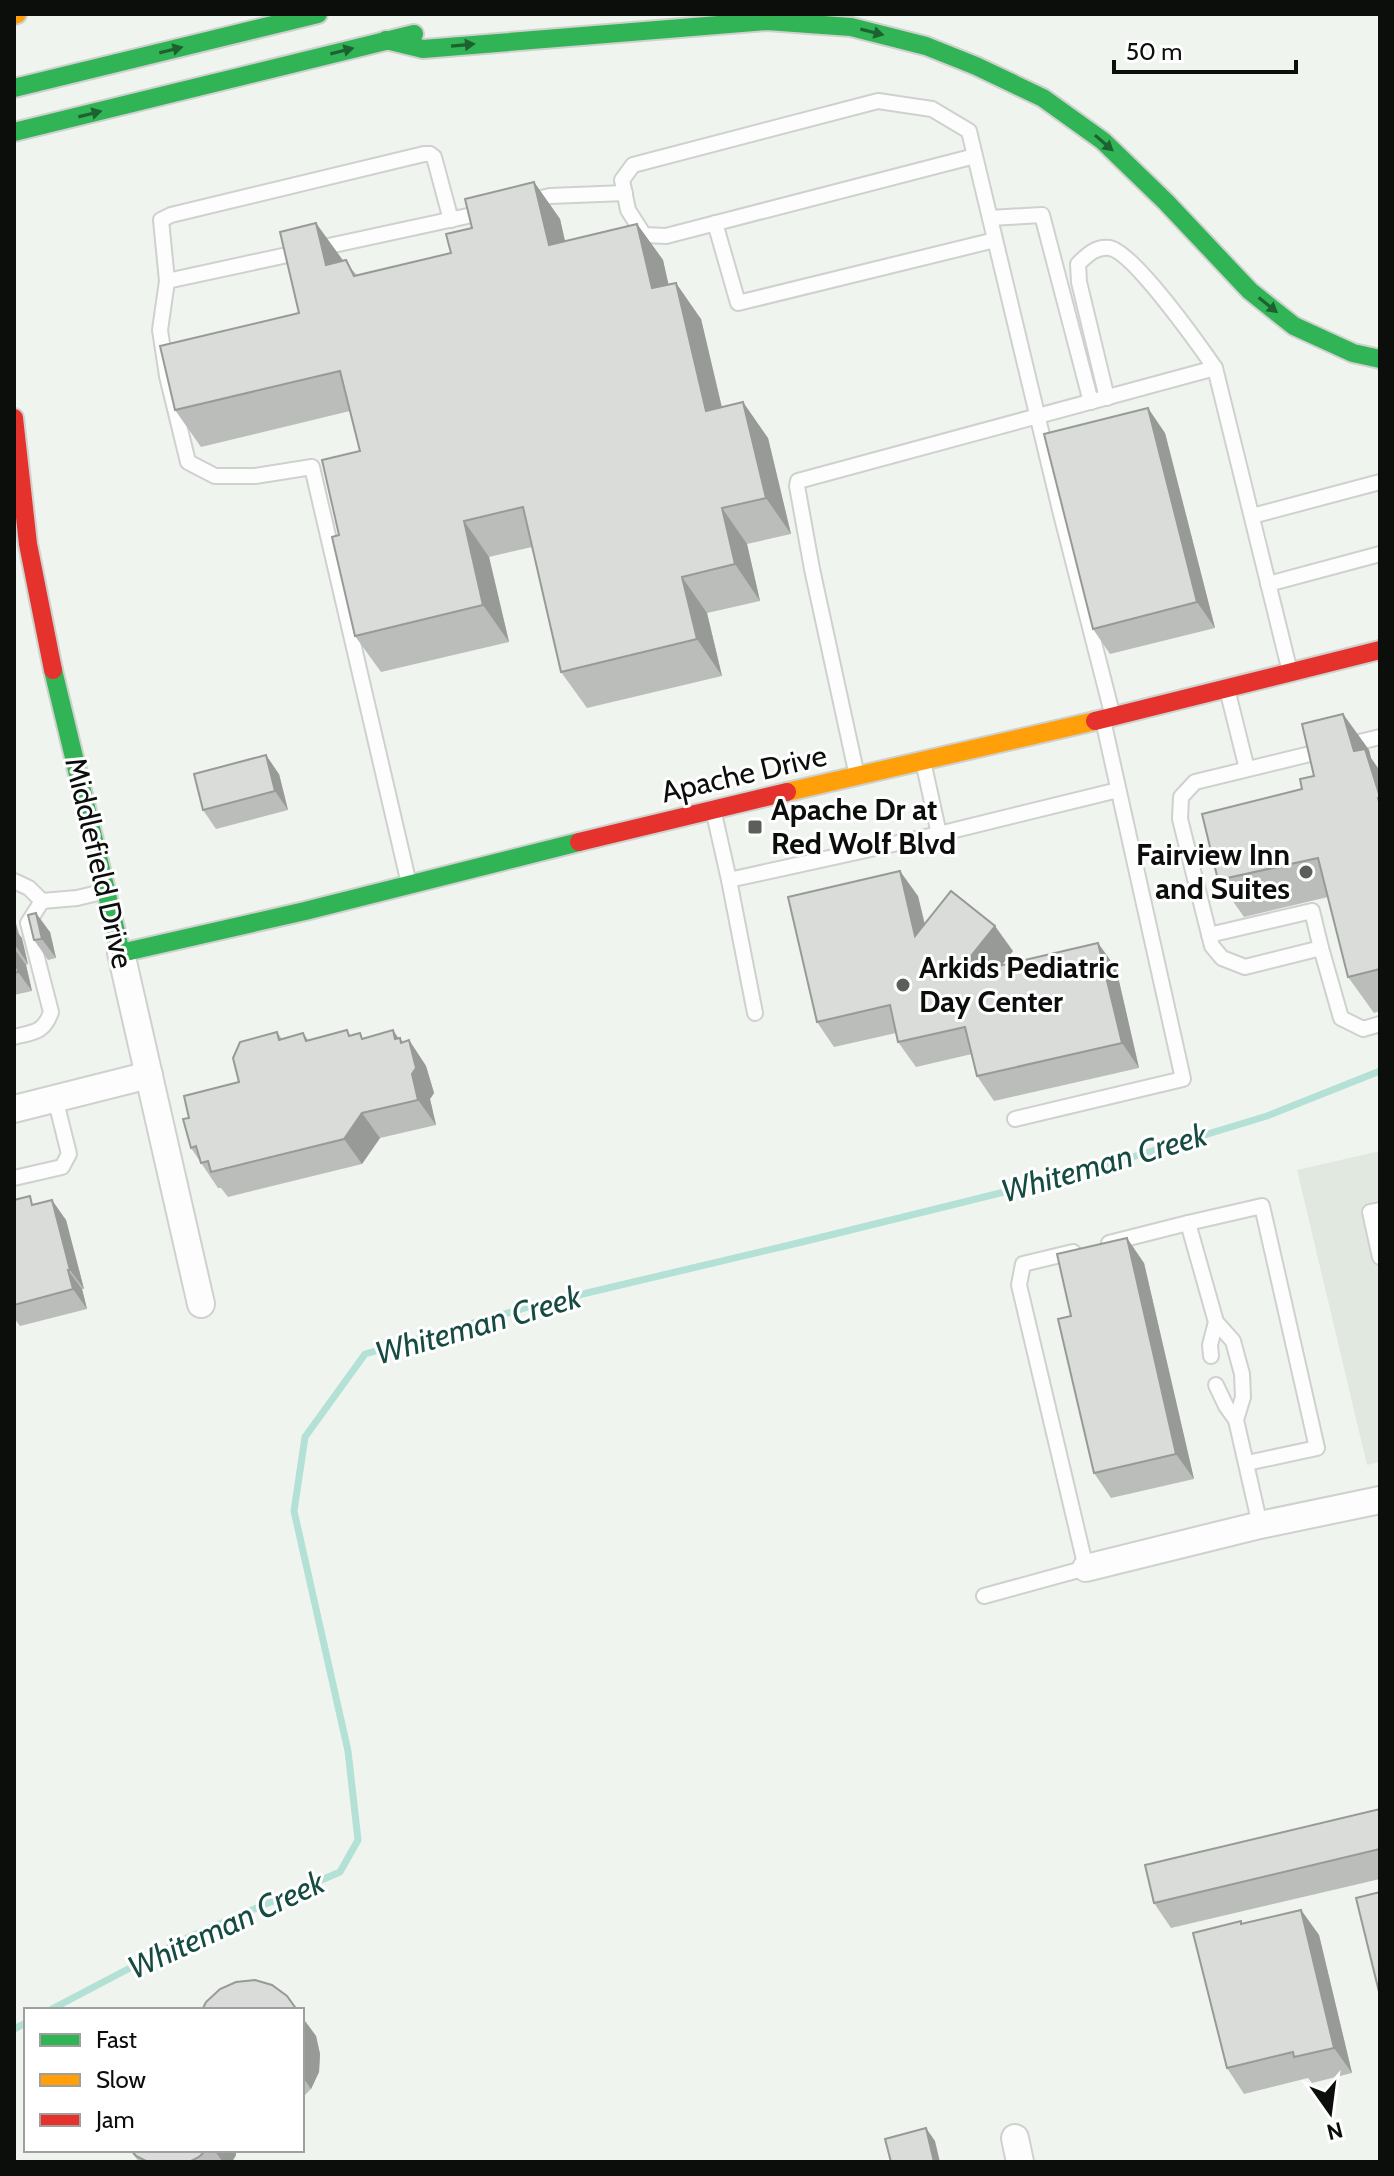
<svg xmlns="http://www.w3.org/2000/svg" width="1394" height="2176" font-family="Cabin,sans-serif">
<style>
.built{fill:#e1e8df}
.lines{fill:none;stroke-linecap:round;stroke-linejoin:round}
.stream{stroke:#b4e1d5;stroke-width:7}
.lane-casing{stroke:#ced1ce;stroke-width:18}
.street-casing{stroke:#ced1ce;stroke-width:30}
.fast-casing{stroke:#ced1ce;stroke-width:22}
.slow-casing{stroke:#ced1ce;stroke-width:22}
.jam-casing{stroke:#ced1ce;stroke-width:22}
.lane{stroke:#fdfdfd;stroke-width:14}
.street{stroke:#fdfdfd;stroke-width:26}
.fast{stroke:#30b455;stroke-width:18}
.slow{stroke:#ff9f0a;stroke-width:18}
.jam{stroke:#e5322d;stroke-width:18}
.wall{fill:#bbbdba}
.shaded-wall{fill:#989a97}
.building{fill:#d9dcd8;stroke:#989a97;stroke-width:2}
.oneway{fill:#1e6130}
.poi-dot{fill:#5c5e5b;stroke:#fff;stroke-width:3}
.labels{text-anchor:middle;stroke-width:6;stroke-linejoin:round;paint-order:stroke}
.street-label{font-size:30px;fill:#0c0e0c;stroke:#fff}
.poi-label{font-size:30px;font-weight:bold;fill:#0c0e0c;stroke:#fff;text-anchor:start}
.water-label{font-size:32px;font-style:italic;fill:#164b42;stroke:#fff}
</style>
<rect width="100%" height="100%" fill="#f0f4ef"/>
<path class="built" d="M1380 1151V1462L1367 1465 1297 1170Z"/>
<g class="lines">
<g class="stream">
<path d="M50 2010 187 1938 340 1872 358 1840 348 1751 294 1511 305 1437 365 1354 532 1306 802 1242 1073 1175 1267 1116 1380 1071"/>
<path d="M14 2029 26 2023"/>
</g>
<g class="lane-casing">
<g id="lane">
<path d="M975 156 666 236 644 235 628 210 622 180 633 165 878 101 932 109 969 131 975 156 1060 510 1113 717"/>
<path d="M529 201 550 196 625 193"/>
<path d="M990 218 1042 215 1091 402"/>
<path d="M715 223 738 303 995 240"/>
<path d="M167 281 161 220 171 215 424 154H430L434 157 451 220"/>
<path d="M1107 398 1079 282 1078 264C1087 255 1096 246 1110 248 1134 253 1199 345 1215 368"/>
<path d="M1252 516 1380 482"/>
<path d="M1268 584 1380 554"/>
<path d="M1227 689 1247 769"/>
<path d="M1380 737 1195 782 1181 797 1180 819 1212 946 1222 958 1245 967 1321 948 1341 1018 1363 1029 1380 1024"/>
<path d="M857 776 812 569 797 486 798 481 1215 368 1290 672"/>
<path d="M713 809 729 880 939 834 923 761"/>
<path d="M939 834 1118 790"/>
<path d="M729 880 755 1013"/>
<path d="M14 881 29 888 42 901"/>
<path d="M409 884 312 467 255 476H215L188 462 167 376 160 330 167 281 486 212"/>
<path d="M1209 935 1312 911 1321 948"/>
<path d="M14 1037C33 1032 44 1033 51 1012L28 923 42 901 77 898 106 891"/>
<path d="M1015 1119 1183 1079 1103 720"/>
<path d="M14 1178 62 1167 69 1154 55 1098"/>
<path d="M1380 1210 1370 1212 1380 1257"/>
<path d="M1188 1223 1262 1206 1317 1448 1247 1463"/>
<path d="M1109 1243 1188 1223 1216 1322 1233 1341 1242 1374 1243 1397 1236 1420 1260 1525"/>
<path d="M1211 1356 1210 1345 1216 1322"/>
<path d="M1216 1385 1226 1406 1236 1420"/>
<path d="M984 1596 1086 1568 1019 1285 1023 1264 1073 1252"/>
</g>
</g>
<g class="street-casing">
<g id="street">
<path d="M121 953 201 1304"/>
<path d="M14 1109 149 1075"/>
<path d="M1086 1568 1260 1525 1380 1500"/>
<path d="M1015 2138 1020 2162"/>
</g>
</g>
<g class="fast-casing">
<g id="fast">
<path d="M386 40 423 49 767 21 851 27 926 46 976 66 1043 98 1103 141 1166 202 1250 291 1294 326 1353 353 1380 359"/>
<path d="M14 88 318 14"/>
<path d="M14 132 414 34"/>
<path d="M53 670 121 953 305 911 579 842"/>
</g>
</g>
<g class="slow-casing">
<g id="slow">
<path d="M14 15 17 14"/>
<path d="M787 792 1095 721"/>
</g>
</g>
<g class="jam-casing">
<g id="jam">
<path d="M14 418 28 544 53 670"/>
<path d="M1095 721 1380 650"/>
<path d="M579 842 787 792"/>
</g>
</g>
<use href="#lane" class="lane"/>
<use href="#street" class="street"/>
<use href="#fast" class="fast"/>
<use href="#slow" class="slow"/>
<use href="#jam" class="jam"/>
</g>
<g class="wall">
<path d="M534 182 560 219 565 241 637 224 663 260 668 285 701 319 722 407 768 438 791 534 747 544 760 601 707 613 722 676 587 708 561 672 532 547 489 557 509 642 381 672 355 636 339 535 360 451 350 411 201 447 175 410 299 313 342 259 357 275 451 253 472 228Z"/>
<path d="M1165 433 1215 628 1110 654 1093 629Z"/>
<path d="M1343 714 1369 750 1371 758 1380 771V1011L1374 1013 1348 977 1328 897 1244 917 1218 880 1314 776Z"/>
<path d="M279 774 288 810 216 829 203 810Z"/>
<path d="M918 896 925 924 1013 951 1002 965 1116 968 1139 1068 994 1101 977 1076 972 1054 916 1067 898 1042 896 1033 834 1047 817 1022Z"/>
<path d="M14 916 28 964 26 965 32 991 14 995Z"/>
<path d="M50 932 56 958 48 960 34 940Z"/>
<path d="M277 1032 282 1039 303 1033 309 1041 351 1036 363 1038H398L403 1042 409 1040 426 1066 434 1093 430 1099 436 1125 380 1138 362 1164 228 1197 221 1188H218L191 1148 189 1118 239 1082Z"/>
<path d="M14 1200 36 1205 66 1220 84 1289H82L87 1309 20 1326 14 1318Z"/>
<path d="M1144 1263 1194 1479 1111 1498 1094 1473 1071 1316Z"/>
<path d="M1380 1809V1879L1171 1928 1154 1903Z"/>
<path d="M1301 1910 1319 1935 1352 2073 1312 2083 1308 2078 1244 2094 1227 2068 1242 1924Z"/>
<path d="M302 2017 316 2036 320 2054 319 2072 311 2089 302 2098Z"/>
<path d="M130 2150H236V2155L232 2162H139Z"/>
</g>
<g class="shaded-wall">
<path d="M534 182 560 219 574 281 549 245Z"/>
<path d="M316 223 342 259 352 301 326 265Z"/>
<path d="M637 224 663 260 678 325 652 288Z"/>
<path d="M676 283 701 319 731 447 706 411Z"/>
<path d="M743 402 768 438 791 534 766 498Z"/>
<path d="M1148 408 1165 433 1215 628 1197 602Z"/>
<path d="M722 508 747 544 760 601 735 564Z"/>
<path d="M464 521 489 557 509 642 483 605Z"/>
<path d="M682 577 707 613 722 676 697 639Z"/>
<path d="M1343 714 1369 750 1371 758 1380 771V797L1354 751Z"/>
<path d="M266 755 279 774 288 810 275 791Z"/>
<path d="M900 871 918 896 933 961 915 936Z"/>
<path d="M36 913 50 932 56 958 42 939Z"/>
<path d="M14 916 18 933 22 938 28 964 15 945Z"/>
<path d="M995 926 1013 951 973 1001 955 976Z"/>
<path d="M1098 943 1116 968 1139 1068 1122 1043Z"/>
<path d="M14 948 26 965 32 991 18 972Z"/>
<path d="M393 1030 401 1042 400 1038 413 1056 409 1040 426 1066 434 1093 430 1099 436 1125 418 1100 412 1074 395 1039Z"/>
<path d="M362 1113 380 1138 362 1164 344 1139Z"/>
<path d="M52 1200 66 1220 84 1289 70 1270Z"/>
<path d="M1127 1238 1144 1263 1194 1479 1176 1454Z"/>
<path d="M68 1270 82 1289 87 1309 73 1289Z"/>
<path d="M1301 1910 1319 1935 1352 2073 1334 2048Z"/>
<path d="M302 2017 316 2036 320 2054 319 2072 311 2089 302 2076Z"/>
<path d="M926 2128 935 2141 940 2162H934Z"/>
<path d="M214 2150H236V2155L232 2162H223Z"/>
</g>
<g class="building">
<path d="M534 182 549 245 637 224 652 288 676 283 706 411 743 402 766 498 722 508 735 564 682 577 697 639 561 672 523 507 464 521 483 605 355 636 332 537 339 535 322 460 360 451 340 371 175 410 160 346 299 313 280 232 316 223 326 265 346 260 354 276 451 253 446 234 472 228 465 199Z"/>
<path d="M1148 408 1197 602 1093 629 1044 434Z"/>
<path d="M1343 714 1354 751 1365 749 1380 797 1378 798 1380 805V969L1348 977 1318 858 1218 880 1202 814 1302 789 1300 779 1314 776 1302 724Z"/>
<path d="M266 755 275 791 203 810 194 774Z"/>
<path d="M900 871 915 936 951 891 995 926 955 976 1098 943 1122 1043 977 1076 965 1027 898 1042 890 1005 817 1022 788 897Z"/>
<path d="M36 913 42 939 34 940 28 915Z"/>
<path d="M14 953 18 972 14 973Z"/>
<path d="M347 1030 349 1036 360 1033 362 1039 393 1030 395 1039 400 1038 401 1043 409 1040 416 1068 412 1074 418 1100 362 1113 344 1139 211 1172 208 1161 201 1163 196 1146 191 1148 183 1119 189 1118 184 1096 239 1082 233 1058 240 1042 277 1032 279 1040 303 1033 306 1041Z"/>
<path d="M30 1196 32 1205 52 1200 70 1270H68L73 1289 14 1305V1200Z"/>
<path d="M1127 1238 1176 1454 1094 1473 1058 1319 1071 1316 1057 1254Z"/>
<path d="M1380 1809V1849L1154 1903 1145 1865Z"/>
<path d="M1380 1892V1996L1356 1898Z"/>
<path d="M1301 1910 1334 2048 1294 2057 1293 2052 1227 2068 1193 1933 1241 1921V1924Z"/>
<path d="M255 1980 272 1985 287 1996 297 2010H202L206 2002 220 1989 236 1982Z"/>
<path d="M926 2128 934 2162H891L885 2139Z"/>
<path d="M131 2150H206L199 2157 189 2162H148L136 2156Z"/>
</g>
<defs><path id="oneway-solid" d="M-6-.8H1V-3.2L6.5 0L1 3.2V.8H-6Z" transform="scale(2)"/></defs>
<g class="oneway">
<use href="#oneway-solid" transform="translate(872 32) rotate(14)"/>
<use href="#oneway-solid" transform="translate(463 45) rotate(-5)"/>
<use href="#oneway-solid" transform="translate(171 50) rotate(-14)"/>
<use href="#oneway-solid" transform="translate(342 51) rotate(-14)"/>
<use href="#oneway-solid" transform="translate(90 114) rotate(-14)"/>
<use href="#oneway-solid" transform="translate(1104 143) rotate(41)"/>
<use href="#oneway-solid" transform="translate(1268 305) rotate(39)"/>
</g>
<g class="poi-dot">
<rect x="747" y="819" width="16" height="16" rx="4"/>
<circle cx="1306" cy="872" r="8"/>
<circle cx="903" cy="985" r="8"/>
</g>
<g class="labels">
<g class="street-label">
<text transform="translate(744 774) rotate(-13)" y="10">Apache Drive</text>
<text transform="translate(99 863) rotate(77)" y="10">Middlefield Drive</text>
</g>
<g class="poi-label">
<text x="771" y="820">Apache Dr at<tspan x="771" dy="34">Red Wolf Blvd</tspan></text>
<text x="1290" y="865" text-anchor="end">Fairview Inn<tspan x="1290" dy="34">and Suites</tspan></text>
<text x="919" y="978">Arkids Pediatric<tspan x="919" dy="34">Day Center</tspan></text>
</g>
<g class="water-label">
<text transform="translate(1104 1163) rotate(-16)" y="11">Whiteman Creek</text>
<text transform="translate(478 1325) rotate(-16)" y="11">Whiteman Creek</text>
<text transform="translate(226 1925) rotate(-25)" y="11">Whiteman Creek</text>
</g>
</g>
<rect width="1394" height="2176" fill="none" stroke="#0c0e0c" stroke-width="32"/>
<rect x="24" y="2008" width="280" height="144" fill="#ffffff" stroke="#9e9f9e" stroke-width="2"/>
<rect x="40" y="2034" width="40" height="12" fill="#30b455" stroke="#9e9f9e" stroke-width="2"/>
<text x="96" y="2048" font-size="24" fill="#0c0e0c">Fast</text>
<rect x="40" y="2074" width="40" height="12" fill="#ff9f0a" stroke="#9e9f9e" stroke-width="2"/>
<text x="96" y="2088" font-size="24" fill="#0c0e0c">Slow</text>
<rect x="40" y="2114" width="40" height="12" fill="#e5322d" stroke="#9e9f9e" stroke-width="2"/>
<text x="96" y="2128" font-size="24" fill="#0c0e0c">Jam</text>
<g transform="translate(1330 2112) rotate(166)" stroke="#ffffff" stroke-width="6" paint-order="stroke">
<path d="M0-6L14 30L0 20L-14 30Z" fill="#0c0e0c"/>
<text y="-12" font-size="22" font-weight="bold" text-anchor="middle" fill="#0c0e0c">N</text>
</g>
<path d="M1114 60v12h182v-12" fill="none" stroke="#0c0e0c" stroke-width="4"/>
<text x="1126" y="60" font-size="24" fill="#0c0e0c" stroke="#ffffff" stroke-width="6" paint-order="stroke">50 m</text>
</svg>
